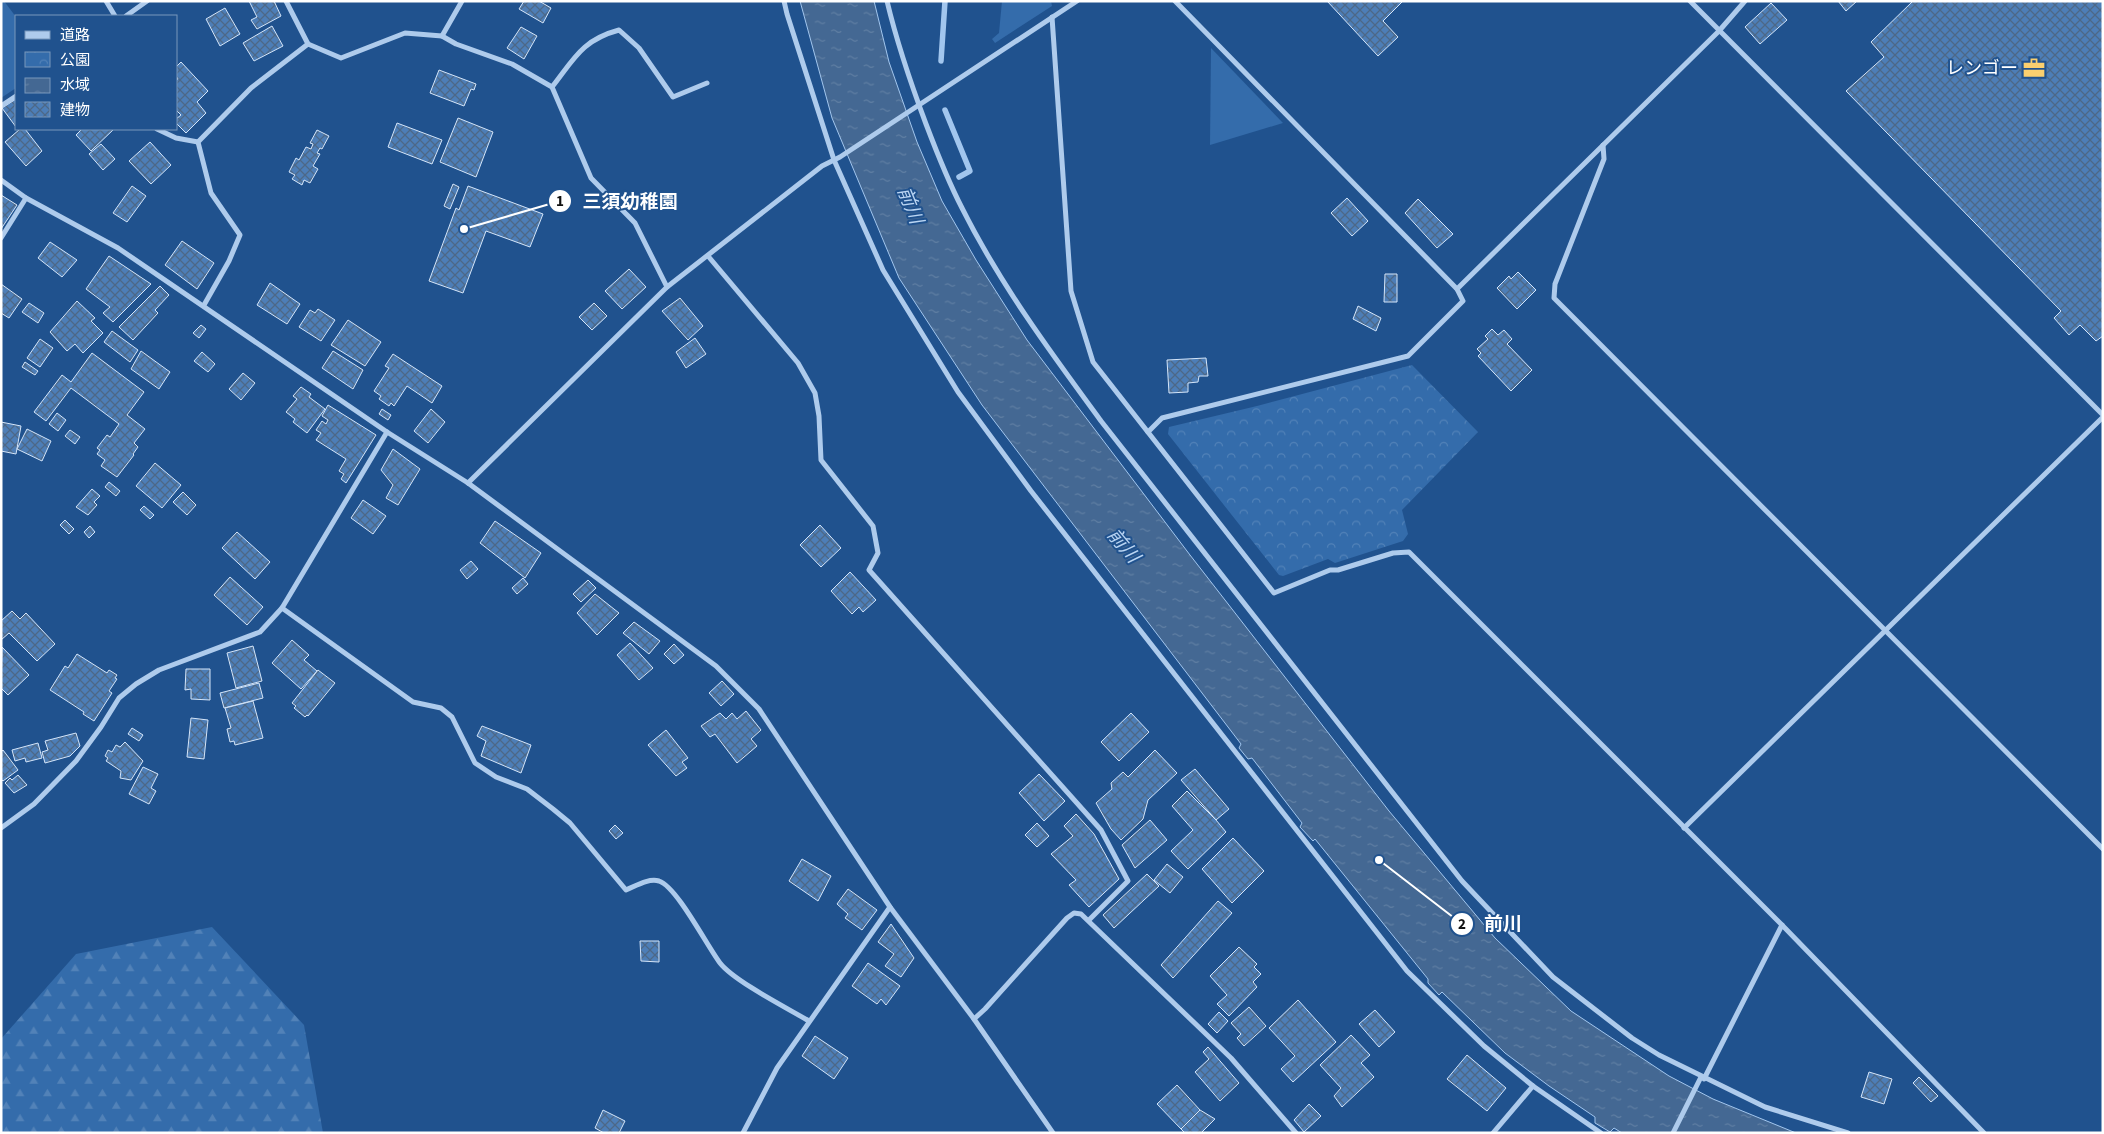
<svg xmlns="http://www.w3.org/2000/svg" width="2104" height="1134" font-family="'Source Sans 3','Noto Sans JP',sans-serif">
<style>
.grass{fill:#346cab}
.forest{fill:url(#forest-firs)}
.park{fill:url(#park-crowns)}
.water{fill:url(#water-ripples);stroke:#a2c6ee}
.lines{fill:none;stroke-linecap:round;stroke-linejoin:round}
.stream{stroke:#a2c6ee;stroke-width:5.5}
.building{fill:url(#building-cross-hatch);stroke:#d4e5f9}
.street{stroke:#aecbec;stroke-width:5}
.labels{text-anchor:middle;stroke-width:4;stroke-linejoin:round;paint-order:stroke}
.poi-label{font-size:18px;fill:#fff;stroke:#20528e;text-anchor:end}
.water-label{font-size:19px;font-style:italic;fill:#bad5f3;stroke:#20528e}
.leader{fill:none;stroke:#fff;stroke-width:2}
.callout-dot{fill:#fff;stroke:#20528e;stroke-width:2}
.mark-label{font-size:15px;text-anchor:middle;font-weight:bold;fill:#111}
.callout-label{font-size:19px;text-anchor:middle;font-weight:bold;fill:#fff;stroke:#20528e;stroke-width:4;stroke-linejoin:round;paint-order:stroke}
</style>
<defs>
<pattern id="forest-firs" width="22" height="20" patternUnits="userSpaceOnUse" patternTransform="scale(1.25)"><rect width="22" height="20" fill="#346cab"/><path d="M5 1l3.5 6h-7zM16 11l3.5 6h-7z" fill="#5282b8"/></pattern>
<pattern id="park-crowns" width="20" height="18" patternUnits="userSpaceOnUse" patternTransform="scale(1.25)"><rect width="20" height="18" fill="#346cab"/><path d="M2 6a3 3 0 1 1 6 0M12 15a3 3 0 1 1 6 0" fill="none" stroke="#5282b8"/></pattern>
<pattern id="water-ripples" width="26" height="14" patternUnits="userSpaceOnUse" patternTransform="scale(1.25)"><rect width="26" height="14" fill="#446893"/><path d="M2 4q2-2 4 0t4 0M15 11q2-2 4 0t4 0" fill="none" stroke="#607fa3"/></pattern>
<pattern id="building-cross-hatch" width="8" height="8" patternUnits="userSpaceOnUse" patternTransform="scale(1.25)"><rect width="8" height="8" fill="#4d7eb7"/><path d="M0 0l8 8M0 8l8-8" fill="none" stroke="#4d6887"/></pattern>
</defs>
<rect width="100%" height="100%" fill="#20528e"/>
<g class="grass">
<path d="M1 1H4L16 17V88L1 98Z"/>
<path d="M1002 1H1051L1052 6 995 43 992 39 999 33Z"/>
<path d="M1211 48 1283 123 1210 145Z"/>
</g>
<path class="forest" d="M212 927 304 1025 323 1133H1V1039L76 954Z"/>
<path class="park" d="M1412 365 1478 432 1402 510 1408 534 1403 541 1335 563 1328 559 1283 576 1279 575 1168 434 1169 427 1257 406Z"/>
<path class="water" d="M800 1H874L889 62 917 142 942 201 976 260 1027 340 1190 555 1389 811 1495 938 1571 1011 1669 1076 1713 1099 1796 1133H1622L1614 1128 1610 1132 1595 1123V1117L1549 1086 1505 1053 1442 992 1439 995 1428 983V979L1315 839 1313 841 1300 827 1302 823 1252 758 1248 759 1239 748 1241 744 982 405 899 278 832 118Z"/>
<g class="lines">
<g class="stream">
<path d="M941 61 945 1"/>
<path d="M945 110 970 171 959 177"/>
</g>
</g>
<g class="building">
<path d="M249 1H274L281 16 257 29 251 20 257 17Z"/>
<path d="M524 1H539L551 8 543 23 519 9Z"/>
<path d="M1327 1H1403L1383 21 1398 37 1378 56Z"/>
<path d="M1838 1H1857L1846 11Z"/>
<path d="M1913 1H2103V336L2096 341 2080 325 2069 335 2054 318 2061 311 1846 91 1884 57 1871 42Z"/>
<path d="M1771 3 1787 20 1760 44 1745 27Z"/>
<path d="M225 8 240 34 220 46 206 19Z"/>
<path d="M272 26 283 46 254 61 243 43Z"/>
<path d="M521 27 537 36 524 59 507 48Z"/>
<path d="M181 62 208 91 197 102 206 113 186 133 176 123V119L181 115 176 110V80L178 79 176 76V67Z"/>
<path d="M439 70 476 84 474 90 471 89 464 106 430 93Z"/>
<path d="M16 99V127L2 108Z"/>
<path d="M458 118 493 132 476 177 440 162Z"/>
<path d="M397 123 442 140 432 164 388 147Z"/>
<path d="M20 129H25L42 151 26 166 5 142Z"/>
<path d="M82 129H114L91 151 76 135Z"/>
<path d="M317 130 329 136 322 149 320 148 317 153 320 154 313 166 318 169 310 183 304 180 302 185 292 179 295 175 289 172 296 158 299 160 306 147 311 149 313 144 310 143Z"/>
<path d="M150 142 171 165 151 184 129 161Z"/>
<path d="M101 144 115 159 103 170 89 154Z"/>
<path d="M453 184 459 187 450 209 444 206Z"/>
<path d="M132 186 146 196 127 222 113 213Z"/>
<path d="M468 186 543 214 530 247 486 231 463 293 429 281 456 208 459 210Z"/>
<path d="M1 195 17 205 1 229Z"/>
<path d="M1347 198 1368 221 1352 236 1331 213Z"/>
<path d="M1418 199 1453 234 1437 248 1405 213Z"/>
<path d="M182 241 214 263 197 289 165 265Z"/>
<path d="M50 242 77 260 62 277 38 258Z"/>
<path d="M109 256 151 284 113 322 103 313 110 307 86 289Z"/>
<path d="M629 269 646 287 622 309 605 291Z"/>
<path d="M1518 272 1536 290 1517 309 1497 288 1509 276 1511 279Z"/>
<path d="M1385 274H1397V302H1384Z"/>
<path d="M270 283 300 304 287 324 257 305Z"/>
<path d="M1 284 22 299 9 318 1 313Z"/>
<path d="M160 286 169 295 155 310 158 313 133 340 119 327Z"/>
<path d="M680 298 703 326 688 340 662 311Z"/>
<path d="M77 301 95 318 91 321 103 333 83 353 75 344 67 351 50 332Z"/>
<path d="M29 303 44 313 38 323 22 312Z"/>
<path d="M594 303 607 316 592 330 579 317Z"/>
<path d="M1358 306 1381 318 1376 331 1353 319Z"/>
<path d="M318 309 335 320 321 341 299 327 310 310 315 313Z"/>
<path d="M348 320 381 342 365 366 331 345Z"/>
<path d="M201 325 206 329 199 338 193 333Z"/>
<path d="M1492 329 1498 335 1504 330 1512 339 1507 344 1532 370 1511 391 1478 356 1481 353 1477 349 1488 339 1485 336Z"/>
<path d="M112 331 138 350 130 362 104 342Z"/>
<path d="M695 338 706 354 686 368 676 352Z"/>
<path d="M40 339 53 348 40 367 27 358Z"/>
<path d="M141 351 170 372 159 389 131 369Z"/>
<path d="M333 351 363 370 353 389 322 368Z"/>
<path d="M202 352 215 364 208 372 194 361Z"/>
<path d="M92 353 144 392 127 415 145 429 134 443 138 447 133 454 134 455 117 477 101 466 105 460 97 454 100 450 97 448 107 435 110 437 119 424 71 388 46 421 34 412 62 375 71 382Z"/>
<path d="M393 354 442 386 432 403 407 386 394 406 391 403 389 406 379 399 381 396 374 391 389 368 385 366Z"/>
<path d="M1206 358 1208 376H1199L1198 382 1188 383V392L1169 393 1167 360Z"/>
<path d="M25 362 38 371 35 375 22 367Z"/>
<path d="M243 373 255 383 241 400 229 389Z"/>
<path d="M301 387 311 394 309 397 325 409 307 433 293 422 295 419 286 412 297 399 293 396Z"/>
<path d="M328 405 376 435 346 483 341 479 344 474 339 471 346 459 316 440 321 433 316 430 322 421 326 424 328 420 322 416Z"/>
<path d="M382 409 391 415 388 420 379 414Z"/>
<path d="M431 409 445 422 428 443 414 431Z"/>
<path d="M57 413 66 420 58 431 49 424Z"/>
<path d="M1 422 21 426 16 454 1 451Z"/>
<path d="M27 429 51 441 42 461 17 449Z"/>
<path d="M70 430 80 437 75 444 65 436Z"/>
<path d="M393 449 420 469 398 505 386 498 393 485 381 470Z"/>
<path d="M155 463 181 485 162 508 136 486Z"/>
<path d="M109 482 120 491 116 496 105 487Z"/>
<path d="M92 489 100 496 94 502 97 505 88 515 76 507Z"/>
<path d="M183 492 196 505 187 515 173 502Z"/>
<path d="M363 500 386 516 373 534 351 518Z"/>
<path d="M144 506 154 515 150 519 140 510Z"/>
<path d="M65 520 74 529 69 534 60 525Z"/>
<path d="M495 521 541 553 525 578 480 543Z"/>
<path d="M820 525 841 548 821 567 800 545Z"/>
<path d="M90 526 95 532 89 538 84 532Z"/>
<path d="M237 532 270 562 255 579 222 548Z"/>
<path d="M471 561 478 569 467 579 460 570Z"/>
<path d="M850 572 876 600 863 612 859 607 852 614 831 591Z"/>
<path d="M230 577 263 607 247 625 214 595Z"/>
<path d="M523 578 528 584 517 594 512 588Z"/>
<path d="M588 580 596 588 581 602 573 594Z"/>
<path d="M595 594 619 613 597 635 577 613Z"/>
<path d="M12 611 20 619 26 613 55 644 37 661 9 633 1 640V621Z"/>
<path d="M634 622 660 641 649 654 623 633Z"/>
<path d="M292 640 309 655 304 660 317 671 301 689 272 663Z"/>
<path d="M630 643 653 668 639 680 617 655Z"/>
<path d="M674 644 684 655 674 664 664 654Z"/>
<path d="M253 646 262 681 236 688 227 653Z"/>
<path d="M2 647 29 675 8 695 1 688Z"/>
<path d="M77 654 107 673 109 670 117 675 115 678 117 679 109 691 112 693 94 721 83 714 84 712 50 690 65 666 68 668Z"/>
<path d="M186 669H210V700L191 699V689L185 690Z"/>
<path d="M318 670 335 683 308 716 307 715 305 717 294 708 296 706 292 703Z"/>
<path d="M722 681 734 694 721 706 709 693Z"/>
<path d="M259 683 263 698 224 708 220 693Z"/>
<path d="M253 701 263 738 235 745 234 741 230 742 227 729 231 728 225 708Z"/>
<path d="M746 711 761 730 751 739 757 746 737 763 715 734 710 737 701 726 720 713 726 719 732 713 737 719Z"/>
<path d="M1131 713 1149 732 1119 761 1101 742Z"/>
<path d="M191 718 208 720 204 759 187 757Z"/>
<path d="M482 726 531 745 521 773 481 756 486 741 477 736Z"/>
<path d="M132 728 143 735 139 741 128 734Z"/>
<path d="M666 730 688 758 682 762 687 768 676 776 648 745Z"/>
<path d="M76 733 80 746 70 756 45 763 42 752 48 750 45 741Z"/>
<path d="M125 742 143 761 131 780 120 778 121 771 106 761 108 758 105 756 108 750 112 752 116 745 120 747Z"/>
<path d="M38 743 42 758 26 762 25 758 15 761 12 750Z"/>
<path d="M3 750 18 770 3 781 1 779V752Z"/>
<path d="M1155 750 1177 773 1148 800 1143 819 1121 840 1111 829 1096 803 1112 789 1111 783 1123 772 1128 777Z"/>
<path d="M143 767 158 774 151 788 156 791 149 804 129 794Z"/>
<path d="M1195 769 1229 809 1216 820 1181 780Z"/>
<path d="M1039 774 1065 801 1044 821 1019 793Z"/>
<path d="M18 775 27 785 14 793 5 783 10 778 12 780Z"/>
<path d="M1187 791 1216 820 1226 832 1188 869 1171 851 1193 830 1172 806Z"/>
<path d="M1076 814 1094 834 1119 879 1089 907 1069 885 1076 880 1051 854 1073 836 1064 826Z"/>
<path d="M1150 820 1167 840 1135 868 1122 845Z"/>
<path d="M1037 823 1049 836 1037 847 1025 835Z"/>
<path d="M615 825 623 833 616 839 609 831Z"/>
<path d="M1233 838 1264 871 1232 903 1202 869Z"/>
<path d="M802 859 831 876 818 901 789 881Z"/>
<path d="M1167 864 1183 877 1170 893 1154 880Z"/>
<path d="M1147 874 1159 886 1114 928 1103 915Z"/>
<path d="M848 889 877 910 862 930 845 918 848 914 837 904Z"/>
<path d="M1218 901 1232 913 1173 978 1161 965Z"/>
<path d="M891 924 914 958 901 977 885 966 894 954 878 942Z"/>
<path d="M640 941H659V962L641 961Z"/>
<path d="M1239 947 1257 964 1254 967 1261 974 1253 982 1257 987 1229 1016 1217 1004 1227 995 1210 976Z"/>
<path d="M868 963 900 986 886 1005 881 999 877 1004 852 986Z"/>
<path d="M1298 1000 1336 1042 1293 1082 1281 1069 1295 1056 1269 1028Z"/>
<path d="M1249 1007 1266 1026 1244 1046 1237 1038 1241 1034 1231 1023Z"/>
<path d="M1375 1010 1395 1032 1379 1047 1359 1024Z"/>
<path d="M1219 1012 1228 1021 1217 1033 1208 1024Z"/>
<path d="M1351 1035 1370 1055 1361 1063 1374 1077 1342 1107 1334 1096 1341 1088 1320 1065Z"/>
<path d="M815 1036 848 1058 834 1079 802 1056Z"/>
<path d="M1208 1047 1239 1083 1220 1101 1195 1072 1209 1059 1203 1052Z"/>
<path d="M1467 1055 1506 1088 1487 1111 1447 1079Z"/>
<path d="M1869 1072 1892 1079 1884 1104 1861 1097Z"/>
<path d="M1919 1077 1938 1096 1931 1102 1913 1083Z"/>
<path d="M1177 1085 1200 1110 1181 1129 1157 1104Z"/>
<path d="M1309 1104 1321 1116 1304 1132 1294 1120Z"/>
<path d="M603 1110 625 1121 619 1133H604L595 1128Z"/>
<path d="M1200 1110 1215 1119 1201 1133H1185L1181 1129Z"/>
</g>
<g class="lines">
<g class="street">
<path d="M106 1 115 16"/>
<path d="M286 1 308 44 341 58 405 33 442 36 462 1"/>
<path d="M784 1 787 14 834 160 883 270 958 392 1031 491 1407 971 1484 1046 1533 1086 1601 1133"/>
<path d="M887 1C897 43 911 84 926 124 937 153 948 181 962 208 1000 284 1051 353 1101 421L1462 881 1553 977 1632 1038 1659 1055 1765 1107 1848 1133"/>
<path d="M1175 1 1457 289 1719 31 1745 1"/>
<path d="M1690 1 2103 415"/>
<path d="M126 16 147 1"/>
<path d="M1052 17 1071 291 1093 362 1274 593 1330 570H1338L1393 553 1409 552 1782 925 1984 1133"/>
<path d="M442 36 456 44 512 64 552 87 591 178 635 223 667 287"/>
<path d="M552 87C574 59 582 40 619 30L639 48 673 97 707 83"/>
<path d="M1 106 16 96"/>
<path d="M157 129 176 138 198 142"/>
<path d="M1603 145 1604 159 1555 284 1554 298 2103 849"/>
<path d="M1 180 26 198 118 248 387 432 468 483 716 666 759 709 890 907 974 1019 1053 1133"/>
<path d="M1 238 26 198"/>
<path d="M708 256 798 363 815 393 819 416 821 460 873 526 878 553 869 570 1101 830 1128 881 1089 920"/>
<path d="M204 305 229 261 240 235 211 193 198 142 251 88 308 44"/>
<path d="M1148 432 1162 418 1408 356 1463 301 1457 289"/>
<path d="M468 483 667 287 822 166 840 157 1077 1"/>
<path d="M282 608 413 702 441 708 452 717 475 763 496 777 527 789 553 809 570 823 626 890C636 886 648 878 659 881 677 887 707 946 720 963 734 981 787 1008 809 1021"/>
<path d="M1 828 34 804 76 761 101 727 119 698 136 684 159 670 260 632 282 608 387 432"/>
<path d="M1684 828 2103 417"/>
<path d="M974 1019 985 1009 1067 918 1074 913 1081 914 1231 1058 1296 1133"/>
<path d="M1704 1079 1782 925"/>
<path d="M743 1133 777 1068 890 907"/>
<path d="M1493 1133 1533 1086"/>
<path d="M1673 1133 1701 1077"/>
</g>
</g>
<defs>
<g id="office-bare" transform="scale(1.725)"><path d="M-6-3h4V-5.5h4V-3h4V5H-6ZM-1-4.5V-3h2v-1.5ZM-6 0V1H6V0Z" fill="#facf6f" stroke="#20528e" stroke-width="2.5" paint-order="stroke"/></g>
</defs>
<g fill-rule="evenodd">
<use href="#office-bare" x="2034" y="68"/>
</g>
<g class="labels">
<g class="poi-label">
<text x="2018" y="74">レンゴー</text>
</g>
<g class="water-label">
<text transform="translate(911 205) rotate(68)" y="7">前川</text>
<text transform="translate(1124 545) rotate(50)" y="7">前川</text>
</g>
</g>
<path class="leader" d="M464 229L560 201M1379 860L1462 924"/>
<g class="callout-dot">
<circle cx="464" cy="229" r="5"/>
<circle cx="1379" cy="860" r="5"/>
<circle cx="560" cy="201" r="12"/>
<circle cx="1462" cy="924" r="12"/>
</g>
<g class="mark-label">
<text x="560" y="206">1</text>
<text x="1462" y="929">2</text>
</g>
<g class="callout-label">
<text x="630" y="208">三須幼稚園</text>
<text x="1503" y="930">前川</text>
</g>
<rect width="2104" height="1134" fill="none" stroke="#ffffff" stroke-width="5"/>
<rect x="15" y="15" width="162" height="115" fill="#20528e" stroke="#7997bb"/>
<rect x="25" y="31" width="25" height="8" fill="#aecbec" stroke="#7997bb"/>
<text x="60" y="40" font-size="15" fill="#ffffff">道路</text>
<rect x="25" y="52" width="25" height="15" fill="url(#park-crowns)" stroke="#7997bb"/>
<text x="60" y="65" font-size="15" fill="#ffffff">公園</text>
<rect x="25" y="78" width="25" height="15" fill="url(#water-ripples)" stroke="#7997bb"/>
<text x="60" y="90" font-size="15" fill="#ffffff">水域</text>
<rect x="25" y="102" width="25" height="15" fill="url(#building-cross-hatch)" stroke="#7997bb"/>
<text x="60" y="115" font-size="15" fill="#ffffff">建物</text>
</svg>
